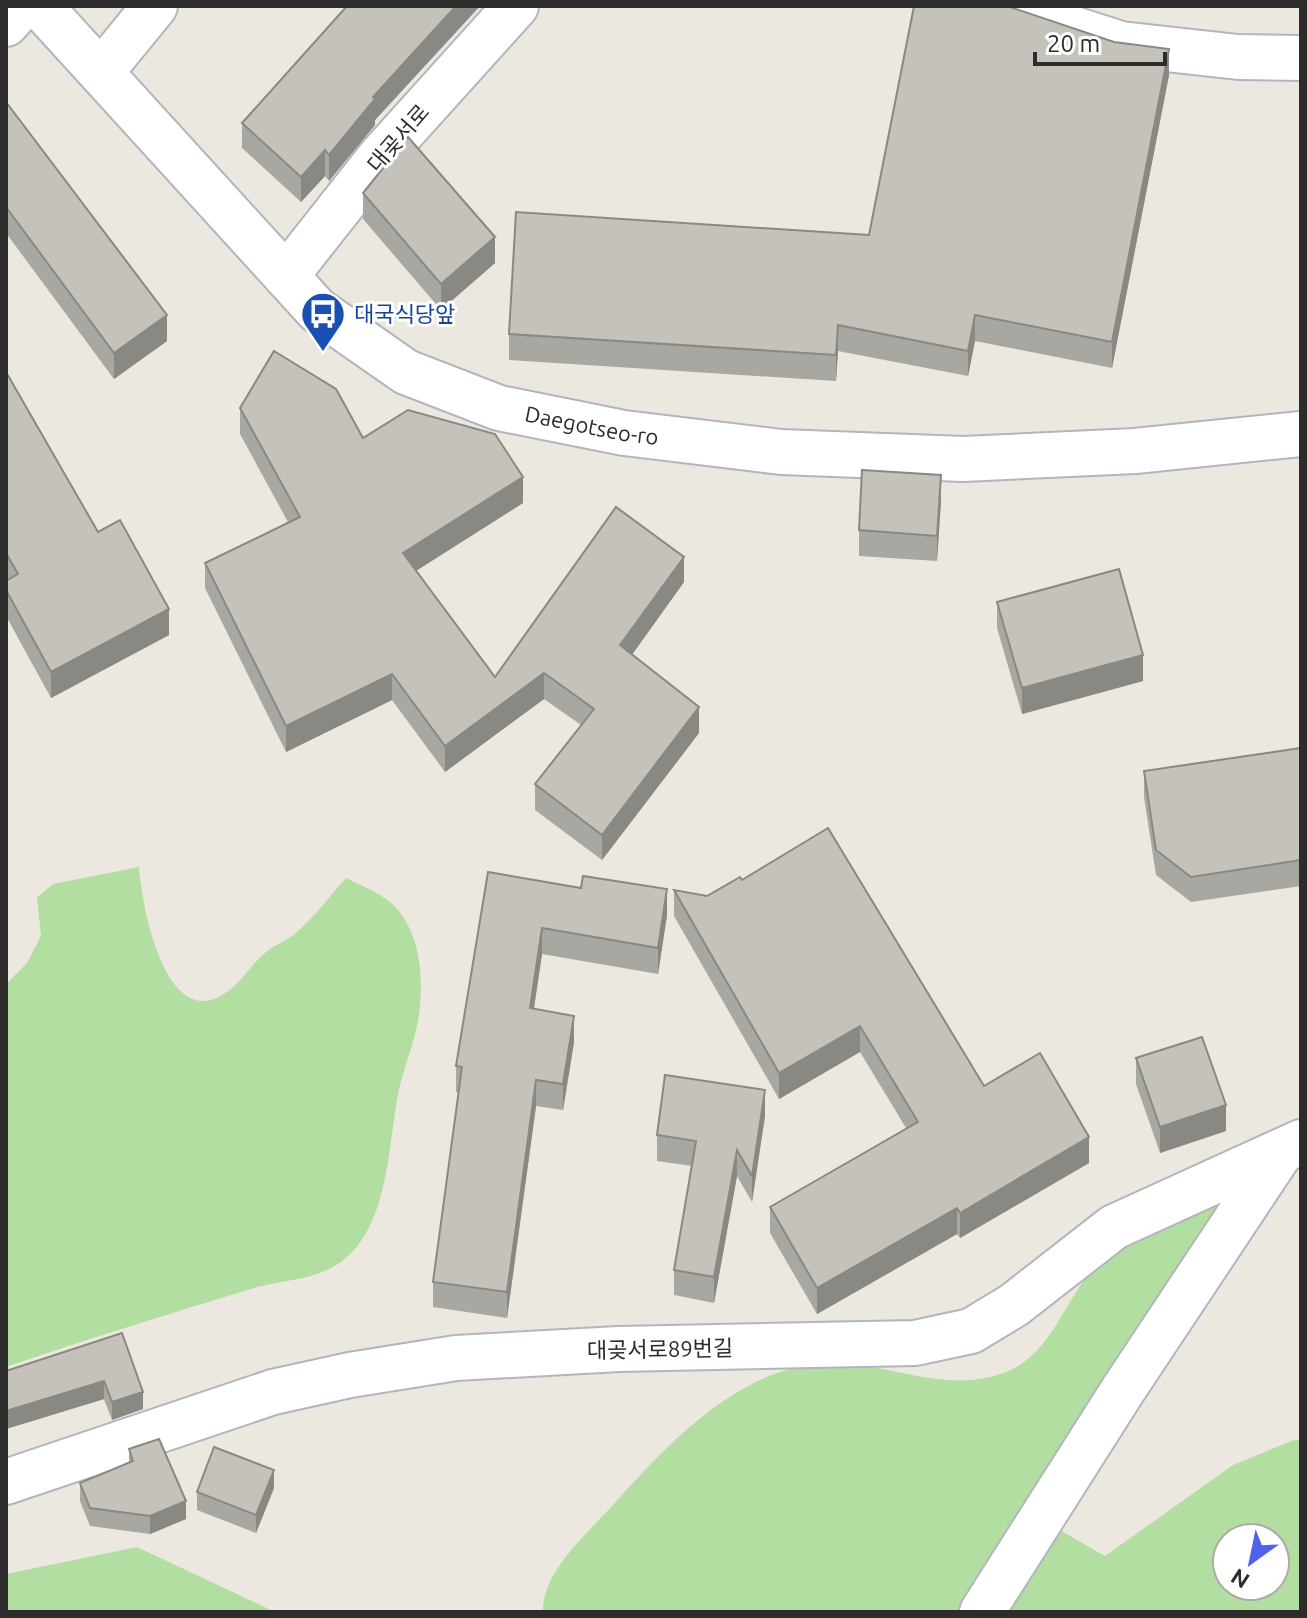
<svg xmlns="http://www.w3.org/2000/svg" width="1307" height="1618" font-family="Ubuntu,'Noto Sans KR',sans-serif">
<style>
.green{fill:#b2dea1;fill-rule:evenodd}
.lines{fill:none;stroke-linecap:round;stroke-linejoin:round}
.minor-casing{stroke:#b3b5be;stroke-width:48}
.minor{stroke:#fff;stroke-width:44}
.wall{fill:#a9a7a1}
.shaded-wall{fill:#8a8883}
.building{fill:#c5c2bb;stroke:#8a8883;stroke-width:2}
.labels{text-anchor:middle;stroke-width:6;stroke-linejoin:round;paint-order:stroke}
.street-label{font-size:22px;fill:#2c2c2c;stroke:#fff}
.transit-label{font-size:22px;fill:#164399;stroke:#fff;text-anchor:start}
</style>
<rect width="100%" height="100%" fill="#ece8e0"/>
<g class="green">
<path d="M139 867C141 900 161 1013 211 1000 236 993 248 967 266 952 275 944 288 941 297 932 315 916 330 896 346 878 378 894 398 899 412 934 421 957 422 982 420 1006 418 1035 404 1065 398 1094 388 1146 389 1227 341 1262 316 1280 283 1280 254 1288 171 1313 88 1339 6 1367V984L27 963 41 936 37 897 53 884Z"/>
<path d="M1221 1196 1228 1204 961 1612H543C542 1572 586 1535 611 1507 675 1436 756 1347 863 1365 909 1373 959 1391 1006 1372 1056 1352 1065 1292 1103 1259 1136 1232 1182 1214 1221 1196Z"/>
<path d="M1294 1440H1301V1612H1003L1056 1528 1105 1556 1233 1465ZM1227 1538H1275V1586H1227Z"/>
<path d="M137 1547 275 1612H6V1574Z"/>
</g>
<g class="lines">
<g class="minor-casing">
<g id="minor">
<path id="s1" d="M40 6 317 310 406 372 499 408 624 433 781 452 963 459 1135 451 1301 434"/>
<path d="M1002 6 1121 44 1238 57 1301 58"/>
<path d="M6 24 22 6"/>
<path d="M101 72 155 6"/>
<path d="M286 276 379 158 516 6"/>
<path d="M6 1482 273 1392 350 1375 456 1358 619 1349 915 1343 971 1331 1014 1305 1114 1227 1301 1142"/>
<path d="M982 1612 1123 1390 1281 1152"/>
</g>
</g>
<use href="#minor" class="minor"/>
</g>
<g class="wall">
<path d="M347 6H480L375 120V125L329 181 325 176 301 202 242 148V123Z"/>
<path d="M1169 75 1112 368 975 341 968 376 838 351 836 381 509 360V334L869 235Z"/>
<path d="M6 102 167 341 114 379 6 233Z"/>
<path d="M363 193 495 263 441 310 363 219Z"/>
<path d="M6 372 98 532 169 635 51 698 6 616Z"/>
<path d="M240 408 363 438 523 503 416 571 495 677 684 582 632 655 699 733 602 860 535 810V784L581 725 544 699 445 772 392 700 286 752 205 588V563L288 522 240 434Z"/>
<path d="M941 501 937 561 859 556V530Z"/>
<path d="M997 602 1143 681 1022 714 997 628Z"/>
<path d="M1301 748V886L1191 902 1156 875 1144 797V771Z"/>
<path d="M488 872 581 888 667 915 658 974 542 954 534 1009 574 1042 563 1110 536 1106 507 1318 433 1307V1282L459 1092H456V1066Z"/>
<path d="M742 880 984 1086 1089 1163 960 1238 957 1234 817 1314 770 1233V1207L906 1128 860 1052 779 1099 674 916V890L707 896Z"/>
<path d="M1136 1058 1226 1131 1160 1153 1136 1084Z"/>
<path d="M765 1116 752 1202 737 1176 714 1303 674 1295V1270L692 1166 657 1161V1135Z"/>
<path d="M122 1333 143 1409 112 1420 104 1399 6 1429Z"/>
<path d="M129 1449 186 1519 150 1534 90 1526 80 1501V1483L129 1463Z"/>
<path d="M274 1488 256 1533 197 1510V1492Z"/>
</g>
<g class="shaded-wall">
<path d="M456 6H480L375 120V125L329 181V155L373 97Z"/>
<path d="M1169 49V75L1112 368V342Z"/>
<path d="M325 150V176L301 202V177Z"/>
<path d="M495 237V263L441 310V284Z"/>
<path d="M167 315V341L114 379V353Z"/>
<path d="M975 315V341L968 376V351Z"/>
<path d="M838 325V351L836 381V355Z"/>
<path d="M941 475V501L937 561V536Z"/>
<path d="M523 477V503L403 579V553Z"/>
<path d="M684 557V582L620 671V645Z"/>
<path d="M169 609V635L51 698V672Z"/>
<path d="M1143 655V681L1022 714V688Z"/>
<path d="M544 673V699L445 772V746Z"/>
<path d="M392 674V700L286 752V726Z"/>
<path d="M699 707V733L602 860V835Z"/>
<path d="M667 889V915L658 974V948Z"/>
<path d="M542 928V954L530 1034V1008Z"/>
<path d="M574 1016V1042L563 1110V1084Z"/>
<path d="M860 1026V1052L779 1099V1073Z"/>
<path d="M536 1080V1106L507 1318V1292Z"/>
<path d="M765 1090V1116L752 1202V1176Z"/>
<path d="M1226 1105V1131L1160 1153V1127Z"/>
<path d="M1089 1137V1163L960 1238V1213Z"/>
<path d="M737 1150V1176L714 1303V1277Z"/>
<path d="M957 1208V1234L817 1314V1288Z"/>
<path d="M104 1381V1399L6 1429V1411Z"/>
<path d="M143 1392V1409L112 1420V1402Z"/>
<path d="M274 1470V1488L256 1533V1515Z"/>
<path d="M186 1501V1519L150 1534V1516Z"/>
</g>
<g class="building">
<path d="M347 6H456L373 97 375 99 329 155 325 150 301 177 242 123Z"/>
<path d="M914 6H1007L1114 42 1169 49 1112 342 975 315 968 351 838 325 836 355 509 334 516 212 869 235Z"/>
<path d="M6 102 167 315 114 353 6 207Z"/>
<path d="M408 137 495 237 441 284 363 193Z"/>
<path d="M274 351 336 389 363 438 408 410 495 434 523 477 403 553 495 677 616 507 684 557 620 645 699 707 602 835 535 784 594 709 544 673 445 746 392 674 286 726 205 563 300 517 240 408Z"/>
<path d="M6 372 98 532 120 520 169 609 51 672 6 590V581L18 574 6 553Z"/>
<path d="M862 470 941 475 937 536 859 530Z"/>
<path d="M1119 569 1143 655 1022 688 997 602Z"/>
<path d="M1301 748V860L1191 877 1156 850 1144 771Z"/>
<path d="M828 828 984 1086 1040 1053 1089 1137 960 1213 957 1208 817 1288 770 1207 918 1122 860 1026 779 1073 674 890 707 896 740 877 742 880Z"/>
<path d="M488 872 581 888 583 876 667 889 658 948 542 928 530 1008 574 1016 563 1084 536 1080 507 1292 433 1282 462 1067 456 1066Z"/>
<path d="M1202 1037 1226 1105 1160 1127 1136 1058Z"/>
<path d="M665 1075 765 1090 752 1176 737 1150 714 1277 674 1270 696 1141 657 1135Z"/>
<path d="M122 1333 143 1392 112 1402 104 1381 6 1411V1371Z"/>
<path d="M159 1439 186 1501 150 1516 90 1508 80 1483 133 1461 129 1449Z"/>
<path d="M214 1447 274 1470 256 1515 197 1492Z"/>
</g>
<defs>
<g id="bus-pin" transform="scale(2.3)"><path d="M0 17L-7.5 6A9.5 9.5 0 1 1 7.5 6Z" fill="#1a4fb4" stroke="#fff"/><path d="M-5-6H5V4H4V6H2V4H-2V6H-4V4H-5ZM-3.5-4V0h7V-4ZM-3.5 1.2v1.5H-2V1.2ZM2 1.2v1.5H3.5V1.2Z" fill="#fff"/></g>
</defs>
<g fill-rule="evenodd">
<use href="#bus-pin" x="323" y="314"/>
</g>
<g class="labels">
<g class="street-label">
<text transform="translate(398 138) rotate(-49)" y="8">대곶서로</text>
<text dy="8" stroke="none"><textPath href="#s1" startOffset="714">Daegotseo-ro</textPath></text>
<text transform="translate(660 1349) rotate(-1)" y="8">대곶서로89번길</text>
</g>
<g class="transit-label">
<text x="354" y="322">대국식당앞</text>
</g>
</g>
<rect width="1307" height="1618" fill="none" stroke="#2c2c2c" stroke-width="16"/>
<g transform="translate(1251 1562) rotate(213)"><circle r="38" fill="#ffffff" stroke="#ababab" stroke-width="2"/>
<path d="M0-6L14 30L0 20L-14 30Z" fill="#4e62eb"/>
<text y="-12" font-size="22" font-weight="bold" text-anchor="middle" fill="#2c2c2c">N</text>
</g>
<path d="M1035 52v12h130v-12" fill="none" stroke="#2c2c2c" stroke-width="4"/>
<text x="1047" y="52" font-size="24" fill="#2c2c2c" stroke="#ffffff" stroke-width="6" paint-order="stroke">20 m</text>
</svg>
